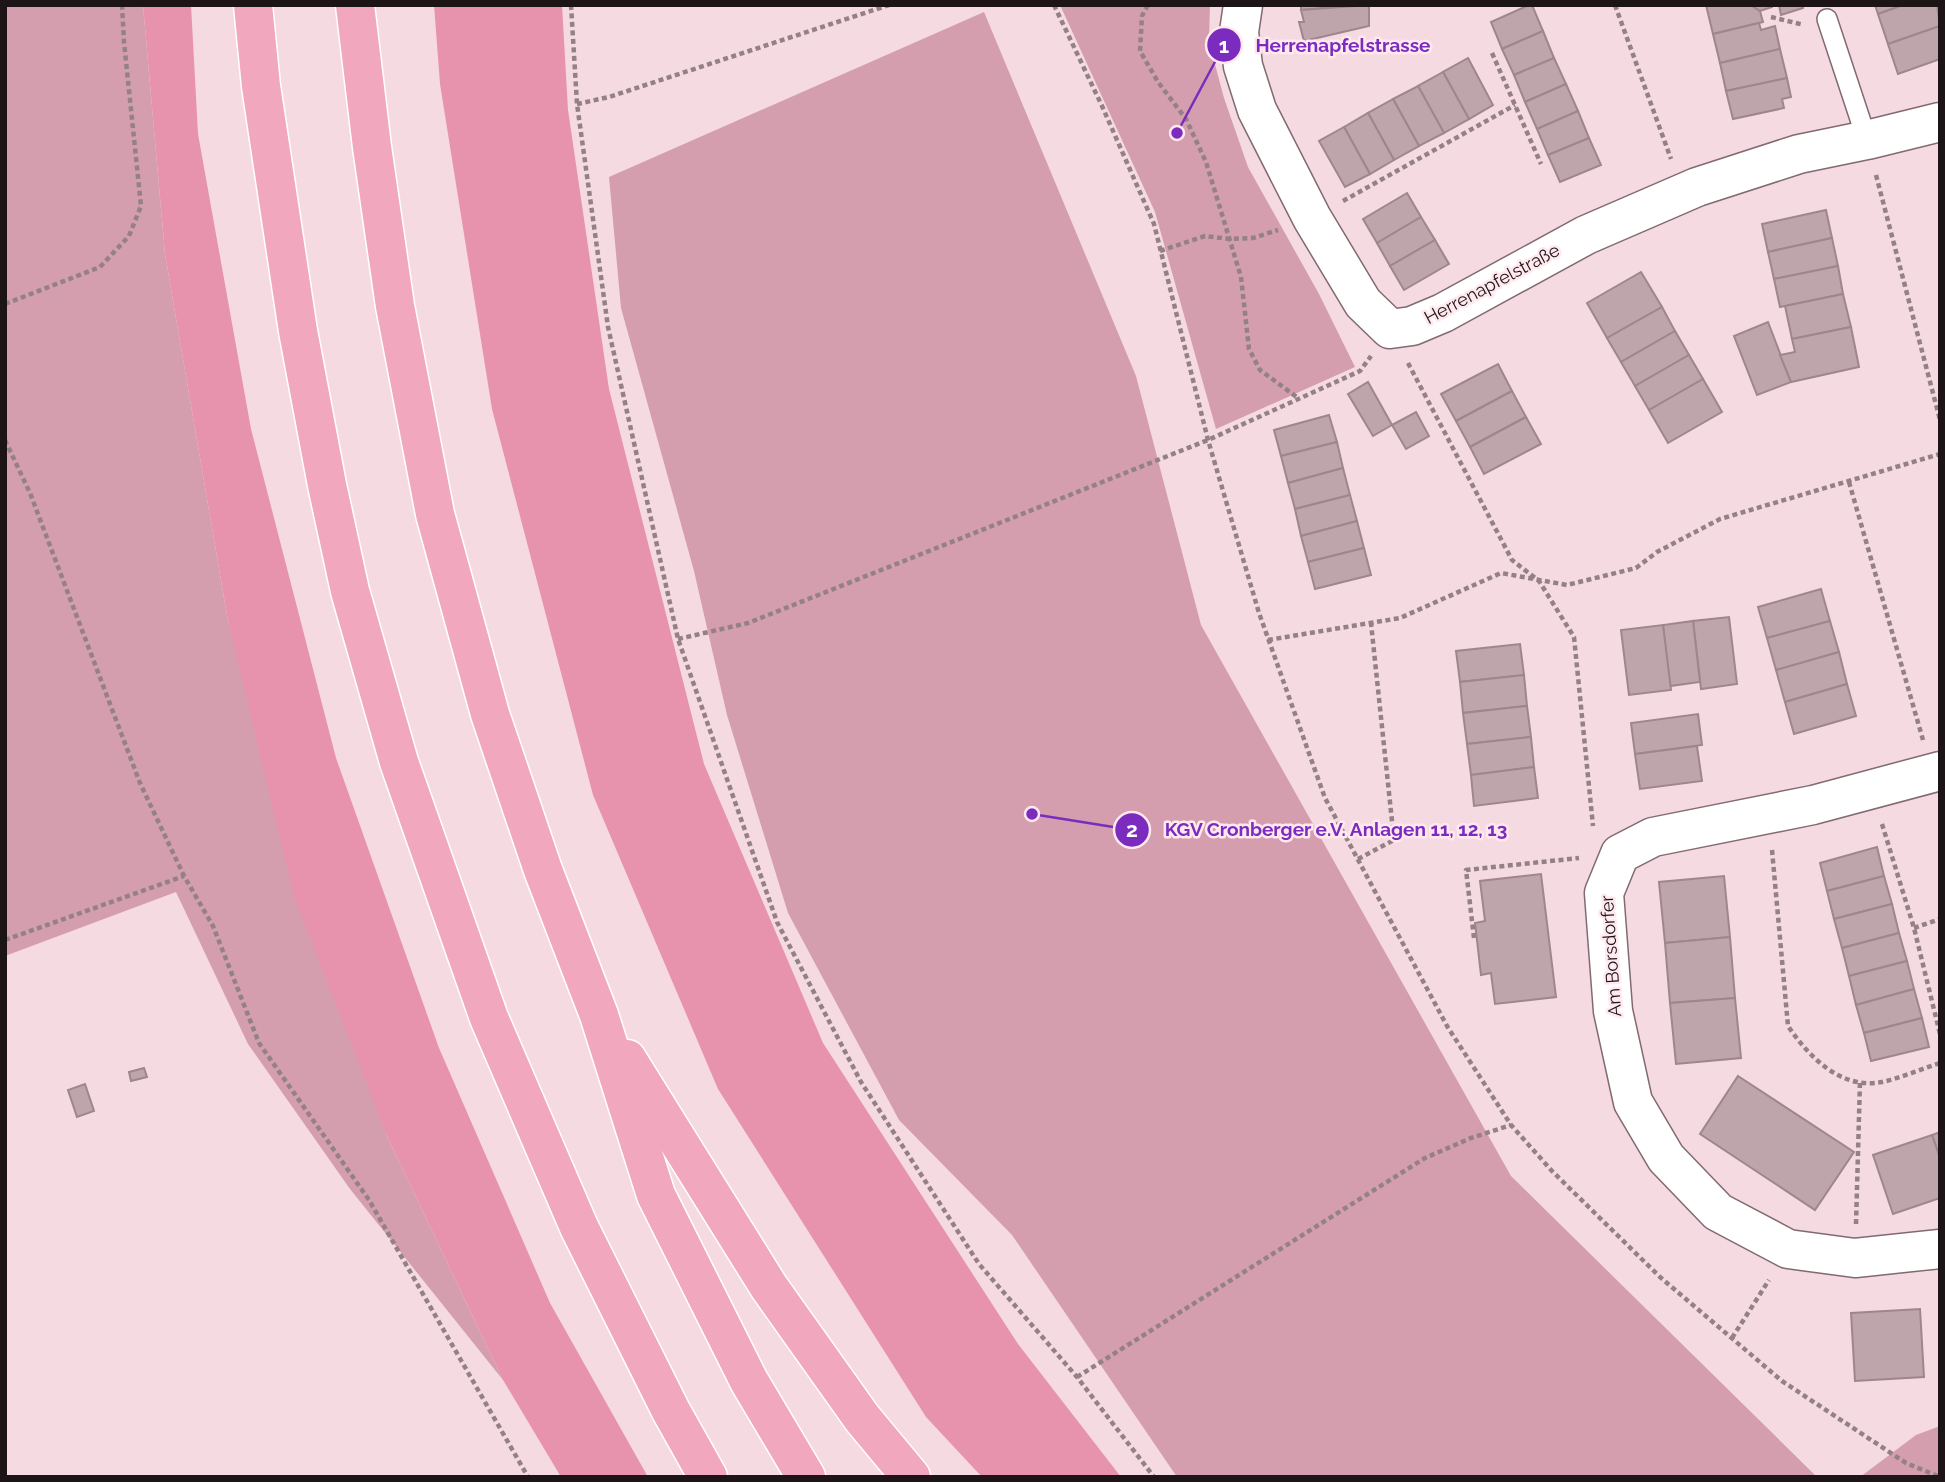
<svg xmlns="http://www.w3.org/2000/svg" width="1945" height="1482" font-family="Raleway,sans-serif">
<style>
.green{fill:#d59eae}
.forest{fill:#e793ad}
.building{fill:#bea4ab;stroke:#9f868d;stroke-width:2}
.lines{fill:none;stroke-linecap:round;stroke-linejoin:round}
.lane-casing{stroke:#816a70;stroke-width:22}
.street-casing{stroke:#816a70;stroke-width:41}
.highway-casing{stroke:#fff;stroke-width:41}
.path{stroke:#948186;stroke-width:4.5;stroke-dasharray:5 3.5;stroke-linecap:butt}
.lane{stroke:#fff;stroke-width:19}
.street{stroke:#fff;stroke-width:38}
.highway{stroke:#f1a7bd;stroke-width:38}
.labels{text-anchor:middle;stroke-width:5;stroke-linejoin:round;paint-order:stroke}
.street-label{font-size:18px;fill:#1d1417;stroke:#ffe9ef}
.leader{fill:none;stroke:#7b2cbf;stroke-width:2.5}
.callout-dot{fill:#7b2cbf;stroke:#ffe9ef;stroke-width:2.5}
.mark-label{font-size:21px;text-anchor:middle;font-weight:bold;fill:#fff}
.callout-label{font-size:19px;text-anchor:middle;font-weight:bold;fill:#7b2cbf;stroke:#ffe9ef;stroke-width:5;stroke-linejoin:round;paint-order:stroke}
</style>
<rect width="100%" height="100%" fill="#f5dae1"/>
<g class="green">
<path d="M5 5H143L165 254 228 621 387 1136 503 1380 350 1189 248 1044 176 892 5 956Z"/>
<path d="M1060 5H1210L1209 42 1224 98 1248 167 1319 294 1355 367 1216 429 1155 212Z"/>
<path d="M984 12 1136 376 1201 625 1511 1176 1817 1477H1177L1012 1235 899 1120 788 913 727 715 694 571 621 308 609 177Z"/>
<path d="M1940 1426V1477H1860L1916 1435Z"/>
</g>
<g class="forest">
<path d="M143 5H191L198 134 251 429 336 758 439 1048 550 1303 648 1477H561L503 1380 387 1136 294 897 228 621 165 254Z"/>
<path d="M434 5H562L568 110 609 389 704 764 823 1043 1018 1344 1121 1477H982L926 1417 718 1089 593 795 492 409 440 84Z"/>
</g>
<g class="building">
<path d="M1301 5H1360L1301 10Z"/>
<path d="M1369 5V26L1304 41 1299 22H1304L1301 10Z"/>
<path d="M1529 5H1532L1543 31 1502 49 1491 22Z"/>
<path d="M1706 5H1751L1760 11 1763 22 1713 34Z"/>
<path d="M1751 5H1772V7L1760 11Z"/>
<path d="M1779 5H1803V8L1781 15Z"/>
<path d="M1875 5H1903L1878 14Z"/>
<path d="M1903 5H1937L1940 26 1888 44 1878 14Z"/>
<path d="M1759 23 1761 30 1775 26 1780 49 1720 63 1713 34Z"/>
<path d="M1940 26V59L1898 74 1888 44Z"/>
<path d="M1543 31 1554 58 1514 75 1502 49Z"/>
<path d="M1780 49 1787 78 1726 91 1720 63Z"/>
<path d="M1468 58 1493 105 1469 119 1443 72Z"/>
<path d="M1554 58 1566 84 1525 102 1514 75Z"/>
<path d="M1443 72 1469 119 1444 133 1418 86Z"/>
<path d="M1787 78 1791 97 1782 99 1784 108 1733 119 1726 91Z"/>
<path d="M1566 84 1578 111 1537 129 1525 102Z"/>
<path d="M1418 86 1444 133 1419 146 1393 99Z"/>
<path d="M1393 99 1419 146 1394 160 1368 113Z"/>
<path d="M1578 111 1589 138 1548 155 1537 129Z"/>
<path d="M1368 113 1394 160 1370 174 1344 127Z"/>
<path d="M1344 127 1370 174 1345 187 1319 141Z"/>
<path d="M1589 138 1601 165 1560 182 1548 155Z"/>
<path d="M1407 193 1421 217 1377 243 1363 219Z"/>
<path d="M1826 210 1832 238 1768 252 1762 224Z"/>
<path d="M1421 217 1435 240 1390 266 1377 243Z"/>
<path d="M1832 238 1838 266 1774 279 1768 252Z"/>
<path d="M1435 240 1449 264 1404 290 1390 266Z"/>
<path d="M1838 266 1843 294 1780 307 1774 279Z"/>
<path d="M1641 272 1662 307 1607 338 1587 303Z"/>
<path d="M1843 294 1851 327 1792 339 1785 306Z"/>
<path d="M1662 307 1675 331 1621 362 1607 338Z"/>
<path d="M1768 322 1791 382 1757 395 1734 336Z"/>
<path d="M1851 327 1859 367 1791 382 1780 355 1795 352 1792 339Z"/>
<path d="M1675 331 1689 355 1635 386 1621 362Z"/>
<path d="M1689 355 1703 379 1649 410 1635 386Z"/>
<path d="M1498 364 1512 391 1456 421 1441 394Z"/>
<path d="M1703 379 1722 412 1668 443 1649 410Z"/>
<path d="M1368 382 1392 425 1373 436 1348 394Z"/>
<path d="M1512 391 1526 417 1470 447 1456 421Z"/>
<path d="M1416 412 1429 436 1406 449 1392 425Z"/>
<path d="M1329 415 1337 442 1281 456 1274 430Z"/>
<path d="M1526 417 1541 444 1484 474 1470 447Z"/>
<path d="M1337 442 1343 468 1288 483 1281 456Z"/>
<path d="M1343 468 1350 495 1295 509 1288 483Z"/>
<path d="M1350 495 1357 521 1301 536 1295 509Z"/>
<path d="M1357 521 1364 548 1308 562 1301 536Z"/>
<path d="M1364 548 1371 575 1315 589 1308 562Z"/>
<path d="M1821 589 1830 621 1767 638 1758 607Z"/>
<path d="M1729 617 1737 684 1701 689 1693 621Z"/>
<path d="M1693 621 1700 682 1670 686 1663 625Z"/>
<path d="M1830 621 1839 652 1776 670 1767 638Z"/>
<path d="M1663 625 1671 690 1629 695 1621 630Z"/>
<path d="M1520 644 1524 675 1460 682 1456 651Z"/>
<path d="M1839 652 1847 684 1785 702 1776 670Z"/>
<path d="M1524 675 1527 706 1463 713 1460 682Z"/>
<path d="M1847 684 1856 716 1794 734 1785 702Z"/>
<path d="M1527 706 1531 737 1467 744 1463 713Z"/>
<path d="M1698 714 1702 745 1635 754 1631 723Z"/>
<path d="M1531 737 1534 767 1471 775 1467 744Z"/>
<path d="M1697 746 1702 781 1640 789 1635 754Z"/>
<path d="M1534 767 1538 798 1474 806 1471 775Z"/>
<path d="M1877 847 1884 876 1827 891 1820 863Z"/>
<path d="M1541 874 1556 997 1495 1004 1491 973 1481 975 1475 923 1485 921 1480 881Z"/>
<path d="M1724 876 1730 937 1665 943 1659 882Z"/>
<path d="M1884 876 1892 904 1834 919 1827 891Z"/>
<path d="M1892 904 1899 933 1842 948 1834 919Z"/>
<path d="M1899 933 1907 961 1849 976 1842 948Z"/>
<path d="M1730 937 1735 998 1670 1003 1665 943Z"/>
<path d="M1907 961 1914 989 1856 1005 1849 976Z"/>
<path d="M1914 989 1922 1018 1864 1033 1856 1005Z"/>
<path d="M1735 998 1741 1058 1676 1064 1670 1003Z"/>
<path d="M1922 1018 1929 1047 1871 1061 1864 1033Z"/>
<path d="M144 1068 147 1077 131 1081 129 1072Z"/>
<path d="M1738 1076 1854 1152 1815 1210 1700 1134Z"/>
<path d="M85 1084 94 1111 77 1117 68 1090Z"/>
<path d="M1940 1132V1158L1932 1135Z"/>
<path d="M1932 1135 1940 1158V1198L1893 1214 1873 1155Z"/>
<path d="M1920 1309 1924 1377 1855 1381 1851 1313Z"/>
</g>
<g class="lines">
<g class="lane-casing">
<path id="lane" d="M1827 19 1867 140"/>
</g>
<g class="street-casing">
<g id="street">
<path d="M1243 5 1239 32 1243 66 1257 110 1312 218 1363 303 1390 329 1412 326 1443 313 1586 235 1697 187 1799 154 1867 140 1940 122"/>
<path d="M1940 771 1813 805 1653 837 1620 854 1604 893 1613 1011 1633 1102 1666 1158 1718 1212 1788 1249 1855 1258 1940 1249"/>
</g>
</g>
<g class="highway-casing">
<g id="highway">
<path d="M253 5 261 86 298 331 327 485 350 591 399 762 489 1018 579 1227 671 1411 708 1477"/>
<path d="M355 5 372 147 395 306 435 514 490 714 543 870 599 1015 656 1195 749 1381 806 1477"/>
<path d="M627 1059 769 1287 862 1418 911 1477"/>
</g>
</g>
<g class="path">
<path d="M571 5 577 104 608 327 678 639 777 922 861 1082 979 1264 1077 1377 1154 1477"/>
<path d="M1054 5 1102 106 1154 224 1208 440 1259 613 1325 798 1447 1026 1511 1125 1552 1171 1660 1277 1782 1381 1906 1463 1940 1477"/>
<path d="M1148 5 1142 16 1140 51 1158 82 1186 119 1206 162 1241 277 1249 349 1260 370 1298 398"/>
<path d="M1615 5 1671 159"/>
<path d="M1771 17 1804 25"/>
<path d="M1492 53 1541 164"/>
<path d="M577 104 609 97 889 5"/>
<path d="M1876 175 1940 420"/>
<path d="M1343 201 1515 105"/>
<path d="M1160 251 1205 236 1230 239 1253 238 1278 230"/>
<path d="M5 304 100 267 129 236 141 206 124 42 122 5"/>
<path d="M1408 363 1512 560 1539 581 1574 637 1593 826"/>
<path d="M5 440 30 493 140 783 184 876 213 926 259 1043 369 1200 528 1477"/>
<path d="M1849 482 1923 740"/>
<path d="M678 639 748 623 1208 440 1360 371 1371 356"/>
<path d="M1268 640 1400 618 1501 573 1567 585 1636 568 1657 552 1720 519 1940 454"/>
<path d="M1882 824 1914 928 1940 1034"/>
<path d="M1772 850 1788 1026C1809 1057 1841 1090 1882 1082 1901 1078 1921 1069 1940 1063"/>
<path d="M1358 859 1394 840 1371 623"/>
<path d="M1914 928 1940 919"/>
<path d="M1474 938 1466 870 1579 858"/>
<path d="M5 940 184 876"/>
<path d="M1856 1224 1860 1081"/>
<path d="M1732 1338 1769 1280"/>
<path d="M1077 1377 1425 1158 1471 1138 1511 1125"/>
</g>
<use href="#lane" class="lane"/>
<use href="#street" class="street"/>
<use href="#highway" class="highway"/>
</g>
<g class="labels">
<g class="street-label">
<text transform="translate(1492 284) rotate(-28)" y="6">Herrenapfelstraße</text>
<text transform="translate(1611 956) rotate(-94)" y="6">Am Borsdorfer</text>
</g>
</g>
<path class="leader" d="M1177 133L1224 45M1032 814L1132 830"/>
<g class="callout-dot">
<circle cx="1177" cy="133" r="7"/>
<circle cx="1032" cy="814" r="7"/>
<circle cx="1224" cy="45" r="18"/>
<circle cx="1132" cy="830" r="18"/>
</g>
<g class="mark-label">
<text x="1224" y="53">1</text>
<text x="1132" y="837">2</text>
</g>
<g class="callout-label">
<text x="1343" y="52">Herrenapfelstrasse</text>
<text x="1336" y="836">KGV Cronberger e.V. Anlagen 11, 12, 13</text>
</g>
<rect width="1945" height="1482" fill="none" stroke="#1d1417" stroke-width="14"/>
</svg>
